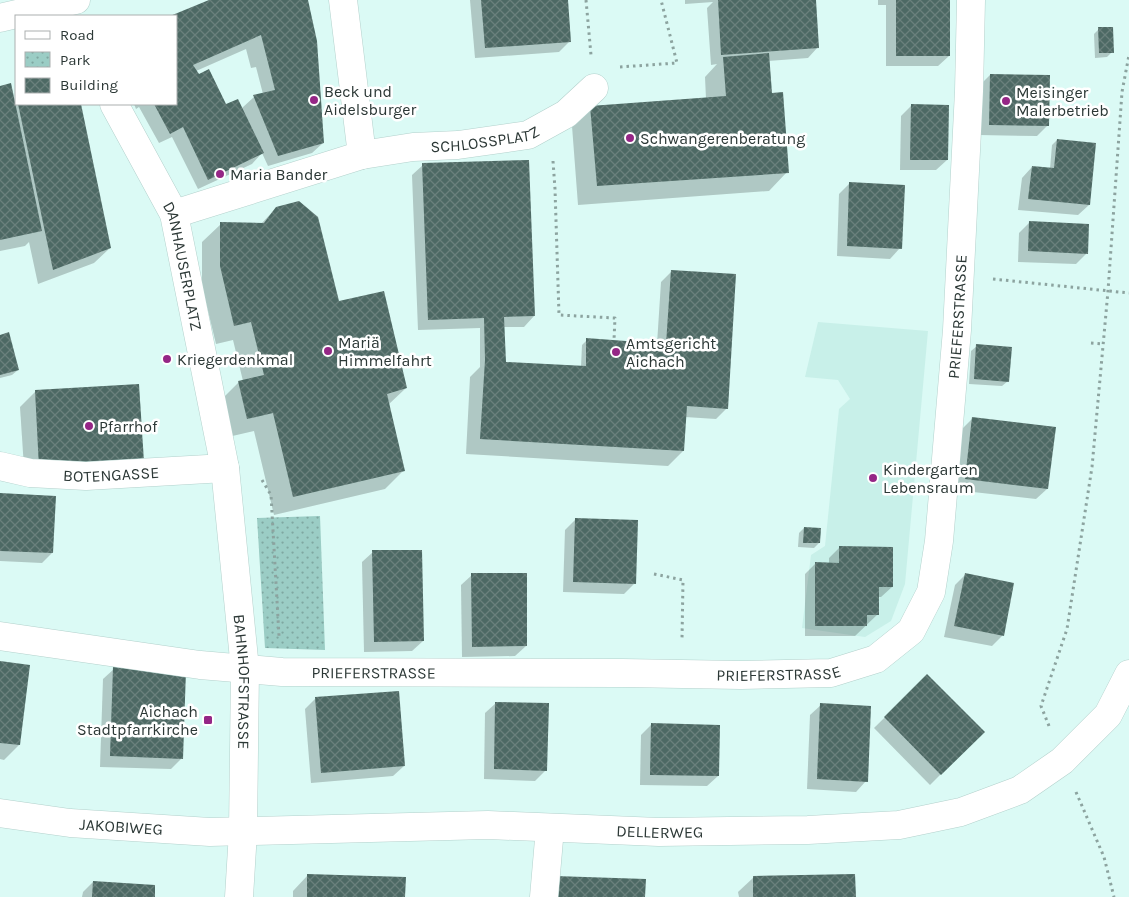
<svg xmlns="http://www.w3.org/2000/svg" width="1129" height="897" font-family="Karla,sans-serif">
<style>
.built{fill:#c8f0e9}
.park{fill:url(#park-dots)}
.shadow{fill:#0003;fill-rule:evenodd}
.building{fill:url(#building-cross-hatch)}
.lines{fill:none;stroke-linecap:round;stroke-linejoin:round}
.minor-casing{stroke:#b3d1cc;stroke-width:29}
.path{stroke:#8ca39f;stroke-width:3;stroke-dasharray:2.5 4;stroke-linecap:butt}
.minor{stroke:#fff;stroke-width:28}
.poi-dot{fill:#952686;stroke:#fff;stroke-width:2}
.labels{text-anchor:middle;stroke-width:5;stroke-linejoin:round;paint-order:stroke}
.poi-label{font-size:16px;fill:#2c3836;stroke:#fff;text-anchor:start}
.street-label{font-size:16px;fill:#2c3836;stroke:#fff}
</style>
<defs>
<pattern id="park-dots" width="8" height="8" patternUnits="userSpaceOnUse" patternTransform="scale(1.25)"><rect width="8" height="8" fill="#9bcdc5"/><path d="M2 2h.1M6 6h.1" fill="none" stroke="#7fa7a1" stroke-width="1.8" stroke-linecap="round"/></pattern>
<pattern id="building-cross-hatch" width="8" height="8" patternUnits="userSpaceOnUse" patternTransform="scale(1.25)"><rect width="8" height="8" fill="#4d6964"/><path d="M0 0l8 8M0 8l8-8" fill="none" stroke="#6a807c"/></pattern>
</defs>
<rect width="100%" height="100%" fill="#dbfaf5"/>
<path class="built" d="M818 322 928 331 905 584 891 621 865 637 802 628 811 555 825 546 839 409 850 399 838 380 805 377Z"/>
<path class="park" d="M320 516 325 650 265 648 257 518Z"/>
<g class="shadow">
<path d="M212 0H307L323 143 312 153 268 166 262 153 252 164 198 189 172 137 159 143 139 107 136 109 134 104H176V16H173ZM246 49 251 68 256 67 263 94 254 97 242 108 226 106 196 71Z"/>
<path d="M470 0H566L570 41 559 52 475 58Z"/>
<path d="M685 0H815L818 47 808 58 768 61 771 94 787 172 769 191 578 205 572 126 591 107 706 99 705 77 717 64 711 65 707 8 713 2 685 4Z"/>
<path d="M878 0H949V56L938 66H886V5H878Z"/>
<path d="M1099 29 1112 52 1107 57 1095 58 1094 34Z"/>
<path d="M990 75 1048 125 1037 136 979 135 980 85Z"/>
<path d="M0 87 14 105 16 102V104H80L110 248 94 263 38 284 29 242 25 246 0 251Z"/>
<path d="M911 106 947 160 936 170H900L901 116Z"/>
<path d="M1057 140 1089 205 1078 215 1018 210 1022 178 1032 167 1050 169 1052 145Z"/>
<path d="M423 165 534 316 524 327H504L505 363 581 367 582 345 587 340 657 344 661 282 672 271 727 408 716 419 685 417 683 451 668 466 466 454 470 377 480 367V328L418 330 412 175Z"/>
<path d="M850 183 900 248 890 259 837 256 839 194Z"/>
<path d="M276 208 338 303 406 388 388 405 404 470 385 489 274 515 254 431 228 437 220 401 239 382 243 381 233 340 216 344 202 286V242L221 224H261Z"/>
<path d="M1029 223 1087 253 1076 264 1018 262 1019 233Z"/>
<path d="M0 336 18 370 12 375 0 378Z"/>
<path d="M977 346 1008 381 1002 386 969 384 971 351Z"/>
<path d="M138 385 25 483 20 407 36 391Z"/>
<path d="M973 418 1054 428 1047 489 1036 499 955 490 962 429Z"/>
<path d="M0 494 52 553 42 563 0 561Z"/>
<path d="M575 520 635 583 624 594 563 592 565 530Z"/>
<path d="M804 528 819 543 814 548 798 547 799 533Z"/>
<path d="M840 547 892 587 881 597H878V614L855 636H805V574L815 564H829V558Z"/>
<path d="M373 552 423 641 412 651 364 652 362 562Z"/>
<path d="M966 574 1013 584 1002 636 992 646 944 637 955 585Z"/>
<path d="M472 575 526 646 515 656 462 657 461 585Z"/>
<path d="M0 662 19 745 4 760 0 759Z"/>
<path d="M114 669 182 758 171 769 100 767 103 679Z"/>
<path d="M927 676 983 732 930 785 874 728Z"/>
<path d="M315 699 404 766 393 776 311 783 305 709Z"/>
<path d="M496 703 546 770 535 781 484 779 485 713Z"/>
<path d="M821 705 866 781 856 792 807 789 810 715Z"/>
<path d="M652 724 718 776 707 786 640 785 641 735Z"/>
<path d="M308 875 404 897H293V891Z"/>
<path d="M754 877 854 897H739L738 892Z"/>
<path d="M93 882 153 897H82L83 892Z"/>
</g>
<g class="building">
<path d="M209 0H308L317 41 324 143 278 156 253 95 275 90 261 35 193 65 199 74 209 69 226 104 238 99 264 153 208 180 183 127 170 134 154 104H176V16H170Z"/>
<path d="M481 0H568L571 42 485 48Z"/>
<path d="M718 0H816L819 48 721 55Z"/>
<rect x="896" y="0" width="54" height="56"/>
<path d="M1098 27H1113L1114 53H1099Z"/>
<path d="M769 53 772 93 783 92 789 173 597 186 590 106 726 96 723 57Z"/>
<path d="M990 74 1050 75 1049 126 989 125Z"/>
<path d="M11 83 42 231 0 240V86Z"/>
<path d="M18 104H81L111 248 53 270Z"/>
<path d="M911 104 949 105 948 160H910Z"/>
<path d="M1057 139 1096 143 1090 205 1028 199 1032 166 1054 168Z"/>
<path d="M529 160 535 316 504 317 506 362 586 366V338L666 344 671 270 736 274 728 409 687 406 684 451 480 439 485 360 484 318 428 320 422 163Z"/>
<path d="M849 182 905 185 902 249 847 246Z"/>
<path d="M299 201 318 217 339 301 384 291 407 388 387 394 405 471 293 497 273 413 247 419 238 381 264 375 251 322 234 326 220 266V222L264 223 276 207Z"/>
<path d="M1029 221 1089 224 1088 254 1028 251Z"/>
<path d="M9 332 19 370 0 375V335Z"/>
<path d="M976 344 1012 347 1009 382 974 379Z"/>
<path d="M139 384 144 462 39 468 35 390Z"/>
<path d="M972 417 1056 427 1048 489 965 479Z"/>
<path d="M0 493 56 496 53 553 0 551Z"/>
<path d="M575 518 638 520 636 584 573 582Z"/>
<path d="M804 527 821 528 820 543H803Z"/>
<path d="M839 546 893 547V587H879V615H867V626H815V562L839 563Z"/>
<path d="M372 550H422L424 641 374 642Z"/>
<path d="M471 573H527V646L472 647Z"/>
<path d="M965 573 1014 583 1004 636 954 626Z"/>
<path d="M0 661 30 665 20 745 0 743Z"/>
<path d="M113 667 186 670 183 759 110 756Z"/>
<path d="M927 674 985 732 941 775 884 717Z"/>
<path d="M399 691 405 766 321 773 315 697Z"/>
<path d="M495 702 549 703 547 771 494 769Z"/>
<path d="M820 703 871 706 868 782 817 779Z"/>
<path d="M651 723 720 725 719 776 650 775Z"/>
<path d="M307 874 406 877 405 897H307Z"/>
<path d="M855 874 856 897H753V876Z"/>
<path d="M555 876 646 879 645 897H555Z"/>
<path d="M93 881 155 885V897H92Z"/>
</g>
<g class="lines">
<g class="minor-casing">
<g id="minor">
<path d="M343 0 362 155"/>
<path d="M0 18 76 0"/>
<path id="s1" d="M114 104 174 214 225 468 245 669 243 832 239 897"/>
<path id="s2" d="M174 214 362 155 413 147 458 145 528 135 566 114 594 88"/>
<path id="s3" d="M0 466 30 473 86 476 225 468"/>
<path id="s4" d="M0 636 200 665 282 672 623 673 741 675 831 673 876 659 911 631 931 592 939 541 957 330 969 91 971 0"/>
<path id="s5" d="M0 813 70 823 210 832 488 825 659 832 808 830 899 825 961 812 1020 790 1062 761 1108 715 1129 674"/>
<path d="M544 897 550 828"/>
</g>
</g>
<g class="path">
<path d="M586 0 591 55"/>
<path d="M620 67 677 63 661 0"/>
<path d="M553 161 555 189 559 315 615 318 614 340"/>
<path d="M993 279 1129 293"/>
<path d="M1091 343 1103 344"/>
<path d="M262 480 271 495 279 636"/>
<path d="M654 574 683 580 682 639"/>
<path d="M1049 726 1041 706 1067 629 1092 467 1108 291 1122 92 1129 55"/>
<path d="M1076 792 1104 857 1114 897"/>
</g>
<use href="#minor" class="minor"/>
</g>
<g class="poi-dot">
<circle cx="314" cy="100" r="5"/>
<circle cx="1006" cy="101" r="5"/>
<circle cx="630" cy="138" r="5"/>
<circle cx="220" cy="174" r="5"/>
<circle cx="328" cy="351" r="5"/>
<circle cx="616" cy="352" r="5"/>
<circle cx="167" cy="359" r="5"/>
<circle cx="89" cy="426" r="5"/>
<circle cx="873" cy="478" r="5"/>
<rect x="203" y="715" width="10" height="10" rx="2.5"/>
</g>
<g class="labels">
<g class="poi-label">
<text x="324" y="97">Beck und<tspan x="324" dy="18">Aidelsburger</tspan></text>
<text x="1016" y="98">Meisinger<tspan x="1016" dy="18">Malerbetrieb</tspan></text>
<text x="640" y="144">Schwangerenberatung</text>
<text x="230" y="180">Maria Bander</text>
<text x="338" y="348">Mariä<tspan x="338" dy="18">Himmelfahrt</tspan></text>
<text x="626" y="349">Amtsgericht<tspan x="626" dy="18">Aichach</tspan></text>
<text x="177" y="365">Kriegerdenkmal</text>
<text x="99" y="432">Pfarrhof</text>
<text x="883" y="475">Kindergarten<tspan x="883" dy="18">Lebensraum</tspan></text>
<text x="198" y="717" text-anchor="end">Aichach<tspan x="198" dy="18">Stadtpfarrkirche</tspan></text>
</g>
<g class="street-label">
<text dy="6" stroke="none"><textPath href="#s2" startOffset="321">SCHLOSSPLATZ</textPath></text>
<text dy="6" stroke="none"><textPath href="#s1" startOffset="178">DANHAUSERPLATZ</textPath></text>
<text dy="6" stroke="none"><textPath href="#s4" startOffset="1246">PRIEFERSTRASSE</textPath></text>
<text dy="6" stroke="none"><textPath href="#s3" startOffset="112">BOTENGASSE</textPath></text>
<text dy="6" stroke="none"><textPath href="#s4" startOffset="781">PRIEFERSTRASSE</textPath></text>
<text dy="6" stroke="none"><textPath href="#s4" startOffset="376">PRIEFERSTRASSE</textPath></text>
<text dy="6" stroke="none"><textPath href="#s1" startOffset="599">BAHNHOFSTRASSE</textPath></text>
<text dy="6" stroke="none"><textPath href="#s5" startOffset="122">JAKOBIWEG</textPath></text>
<text dy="6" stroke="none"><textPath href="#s5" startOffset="661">DELLERWEG</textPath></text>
</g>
</g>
<rect x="15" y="15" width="162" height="90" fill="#ffffff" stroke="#abafaf"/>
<rect x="25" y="31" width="25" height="8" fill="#ffffff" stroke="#abafaf"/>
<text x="60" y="40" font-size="15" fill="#2c3836">Road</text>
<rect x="25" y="52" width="25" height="15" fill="url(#park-dots)" stroke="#abafaf"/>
<text x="60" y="65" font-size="15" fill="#2c3836">Park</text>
<rect x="25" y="78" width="25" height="15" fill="url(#building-cross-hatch)" stroke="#abafaf"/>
<text x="60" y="90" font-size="15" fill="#2c3836">Building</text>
</svg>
